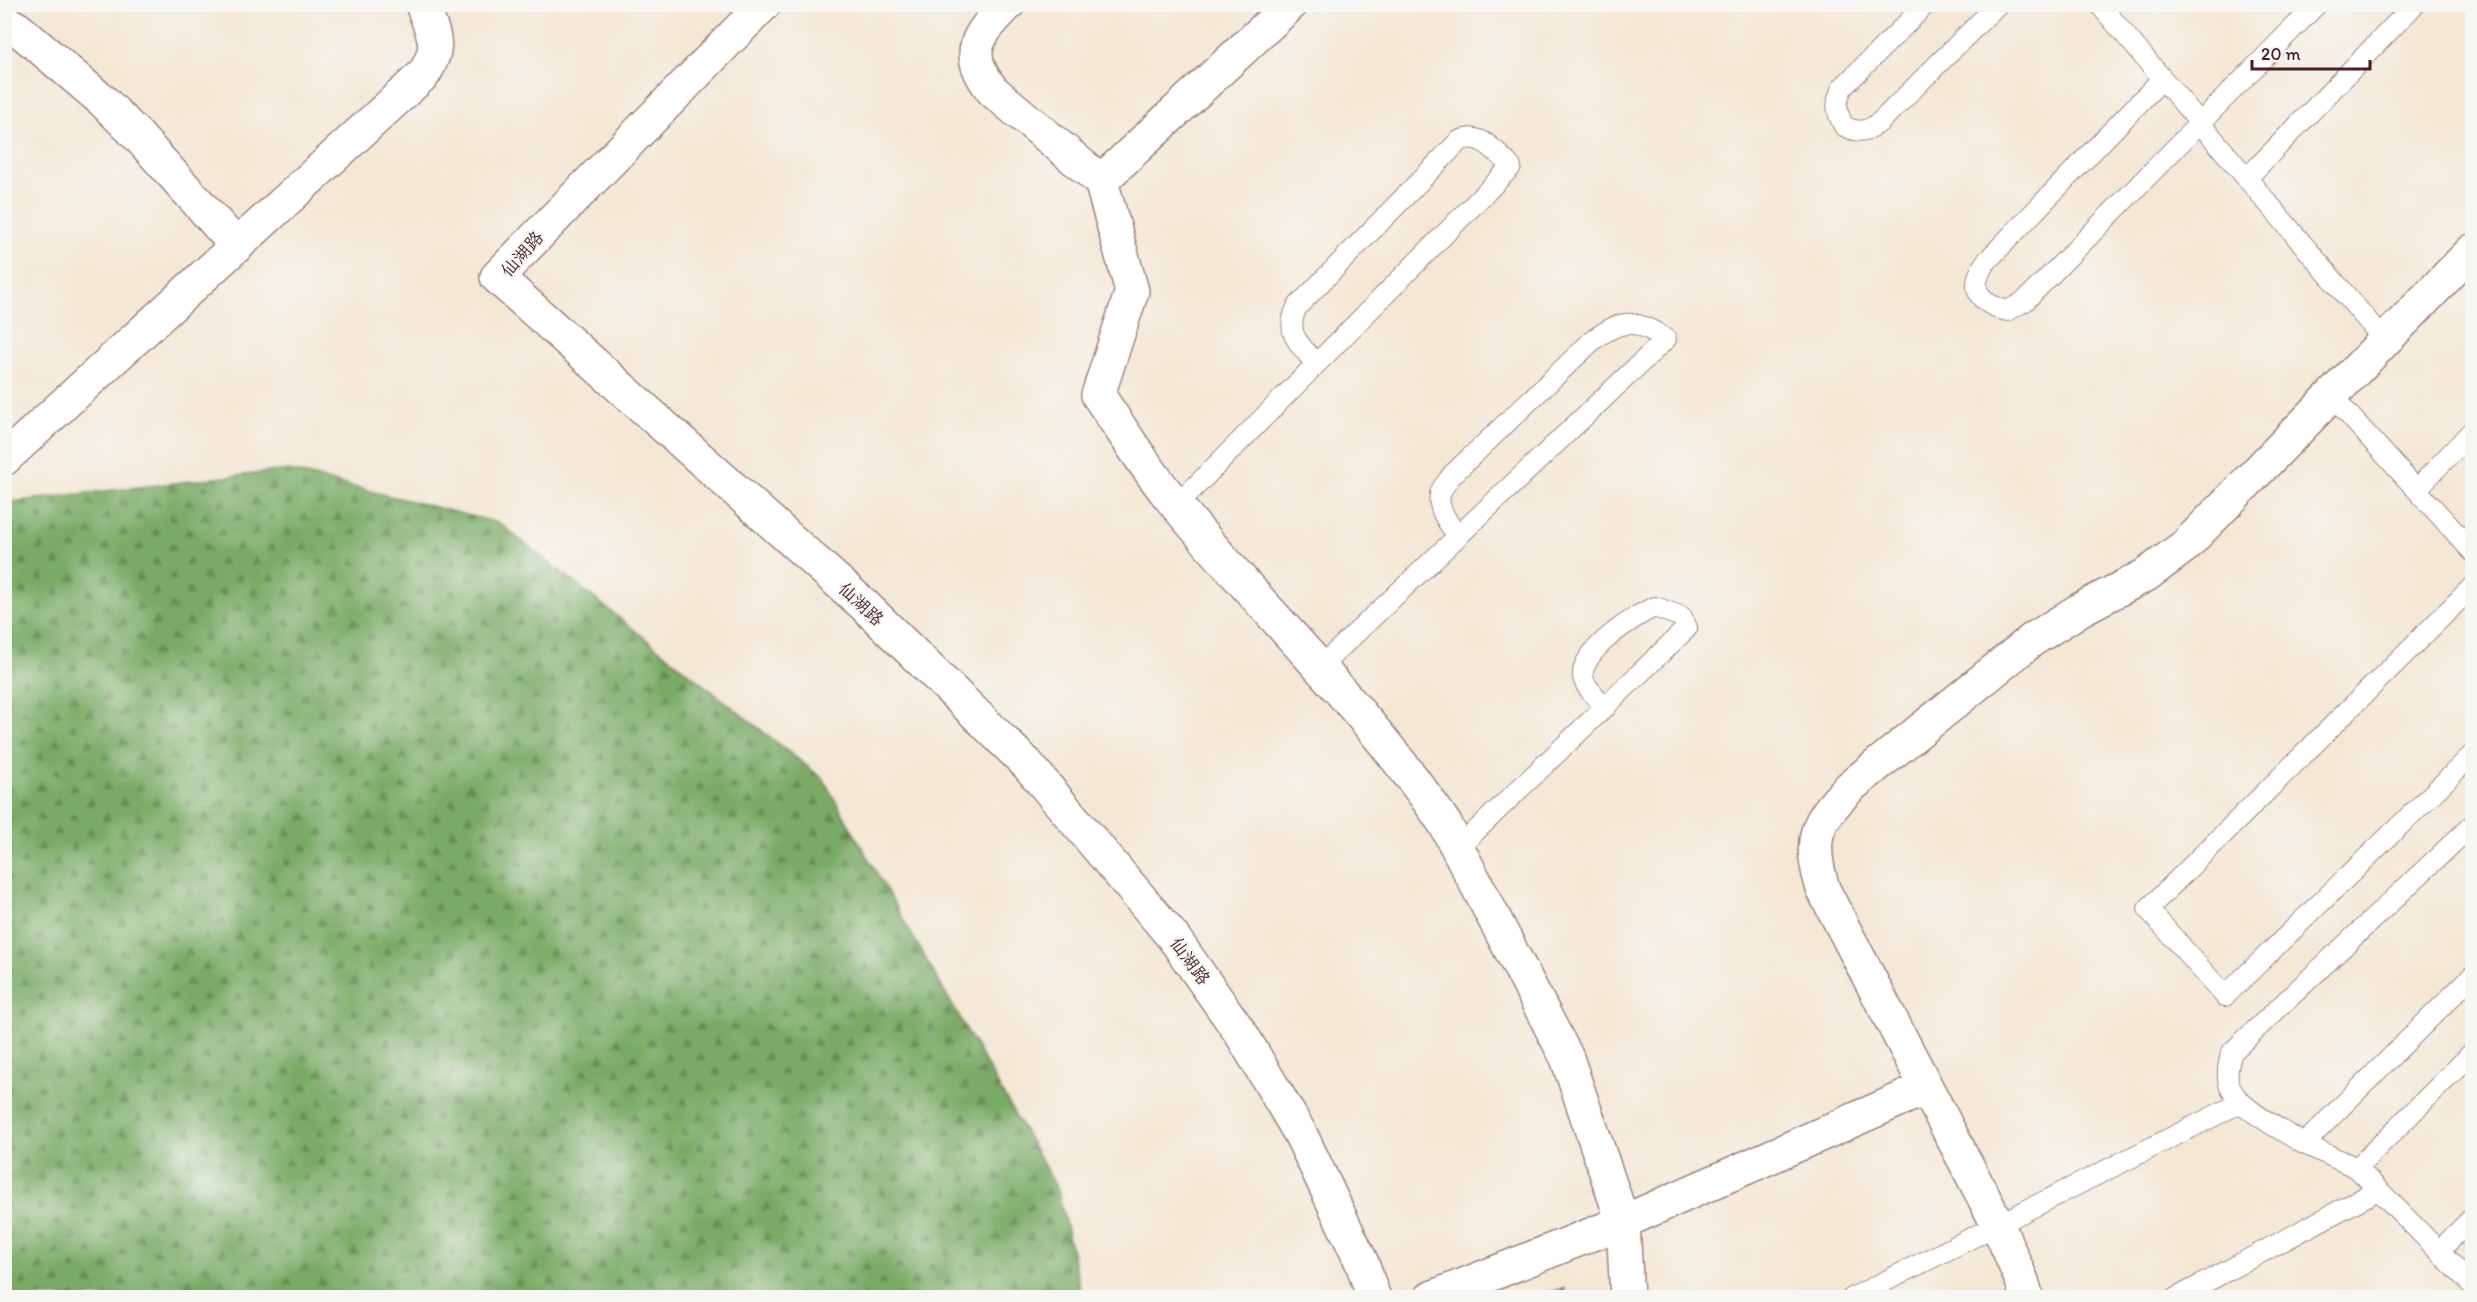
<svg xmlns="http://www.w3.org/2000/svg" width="2477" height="1302" font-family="Itim,'LXGW WenKai TC',sans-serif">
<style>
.forest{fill:url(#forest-firs);stroke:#626548;stroke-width:1.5}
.building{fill:url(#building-back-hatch)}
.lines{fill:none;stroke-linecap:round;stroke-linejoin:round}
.service-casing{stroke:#9f8380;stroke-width:22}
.minor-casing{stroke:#9f8380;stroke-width:36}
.tertiary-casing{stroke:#9f8380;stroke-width:36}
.service{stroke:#fff;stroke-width:20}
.minor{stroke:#fff;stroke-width:33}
.tertiary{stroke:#fff;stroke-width:33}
.labels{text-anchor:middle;stroke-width:5;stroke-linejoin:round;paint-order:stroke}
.street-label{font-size:18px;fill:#4a1f2b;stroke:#f6f6f2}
</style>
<defs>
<pattern id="forest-firs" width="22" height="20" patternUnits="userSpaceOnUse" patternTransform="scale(1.5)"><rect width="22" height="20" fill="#7aab66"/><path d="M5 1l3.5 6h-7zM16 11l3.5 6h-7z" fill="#668b54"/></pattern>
<pattern id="building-back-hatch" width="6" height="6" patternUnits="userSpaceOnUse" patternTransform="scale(1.5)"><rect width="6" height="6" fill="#ba9fd3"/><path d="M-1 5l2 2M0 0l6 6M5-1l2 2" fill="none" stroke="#9981ab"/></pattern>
</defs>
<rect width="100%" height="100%" fill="#f6f6f2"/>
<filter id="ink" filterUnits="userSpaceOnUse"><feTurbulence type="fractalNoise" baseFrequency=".0167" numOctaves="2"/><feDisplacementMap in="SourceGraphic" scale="12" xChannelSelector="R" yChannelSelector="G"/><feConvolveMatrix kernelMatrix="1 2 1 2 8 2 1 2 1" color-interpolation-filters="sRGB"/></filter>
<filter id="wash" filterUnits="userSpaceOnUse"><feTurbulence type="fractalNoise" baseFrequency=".008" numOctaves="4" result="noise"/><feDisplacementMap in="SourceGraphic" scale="24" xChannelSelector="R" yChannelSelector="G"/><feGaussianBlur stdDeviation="1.35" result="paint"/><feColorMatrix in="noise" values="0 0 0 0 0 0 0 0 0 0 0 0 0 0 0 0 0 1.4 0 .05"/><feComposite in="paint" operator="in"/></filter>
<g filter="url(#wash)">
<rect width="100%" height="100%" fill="#f4e7d4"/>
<path class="forest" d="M286 470 499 523 823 779 1058 1190 1082 1297H5V507L10 502Z"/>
<g id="blocks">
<path class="building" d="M1565 1287 1568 1298H1530V1297Z"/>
</g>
</g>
<g filter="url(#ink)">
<use href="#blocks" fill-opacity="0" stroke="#9f8380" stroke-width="1.5"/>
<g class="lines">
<g class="service-casing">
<g id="service">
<path d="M1926 4 1842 88C1835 103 1836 112 1844 126 1859 134 1868 131 1880 122L1998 4"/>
<path d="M2099 4 2384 340"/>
<path d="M2162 79 1985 263C1968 289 1979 303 2007 311L2025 301 2317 4"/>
<path d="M2247 178 2415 4"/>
<path d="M2331 395 2472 551"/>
<path d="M2417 489 2472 431"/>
<path d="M1177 505 1511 167C1497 152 1480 131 1459 141L1297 307C1284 334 1300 344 1316 364"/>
<path d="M2472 587 2148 909 2225 996 2472 755"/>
<path d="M1320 667 1666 339C1635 319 1623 318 1593 340L1452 475C1449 480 1443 486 1441 491 1435 506 1449 526 1459 535"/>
<path d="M1458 848 1687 628 1682 617 1655 607C1635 615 1579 652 1583 677 1585 688 1598 699 1606 707"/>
<path d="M2472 1053 2357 1168 2472 1285"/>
<path d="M2304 1144C2283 1130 2242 1111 2231 1089 2225 1078 2228 1064 2232 1052L2472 825"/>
<path d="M2357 1168 2304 1144 2472 976"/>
<path d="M2439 1251 2472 1218"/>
<path d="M1852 1298 2240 1103"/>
<path d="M2176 1298 2378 1190"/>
</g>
</g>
<g class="minor-casing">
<g id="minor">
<path d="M1008 4C977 36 962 52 993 91L1101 181 1291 4"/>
<path d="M4 21 18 29 103 101 139 137 237 246"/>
<path d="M1101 181 1132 291 1098 395C1121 428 1143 464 1169 496 1259 607 1364 705 1445 824L1567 1058 1623 1222 1627 1298"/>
<path d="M4 459 424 74C443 43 433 36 422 4"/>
<path d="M1431 1298 1623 1222 1926 1088"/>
<path d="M2027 1298 2022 1281 1997 1223 1823 889C1808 839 1814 824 1850 787L2032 640 2081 609 2146 575 2185 546 2472 251"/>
</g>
</g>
<g class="tertiary-casing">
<path id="tertiary" d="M764 4 497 277 864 605 1028 765 1173 937 1242 1035 1301 1135 1362 1263 1374 1298"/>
</g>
<use href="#service" class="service"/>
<use href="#minor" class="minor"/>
<use href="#tertiary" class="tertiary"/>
</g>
</g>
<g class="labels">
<g class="street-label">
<text transform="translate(522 254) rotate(-49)" y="6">仙湖路</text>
<text transform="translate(861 604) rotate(43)" y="6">仙湖路</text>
<text transform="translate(1190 961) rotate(54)" y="6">仙湖路</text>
</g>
</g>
<rect width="2477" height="1302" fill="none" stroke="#f6f6f2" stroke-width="24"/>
<path d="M2252 60v9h118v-9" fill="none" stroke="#4a1f2b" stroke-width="3"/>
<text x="2261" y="60" font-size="18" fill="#4a1f2b" stroke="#f6f6f2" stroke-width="4.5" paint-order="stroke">20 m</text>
</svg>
